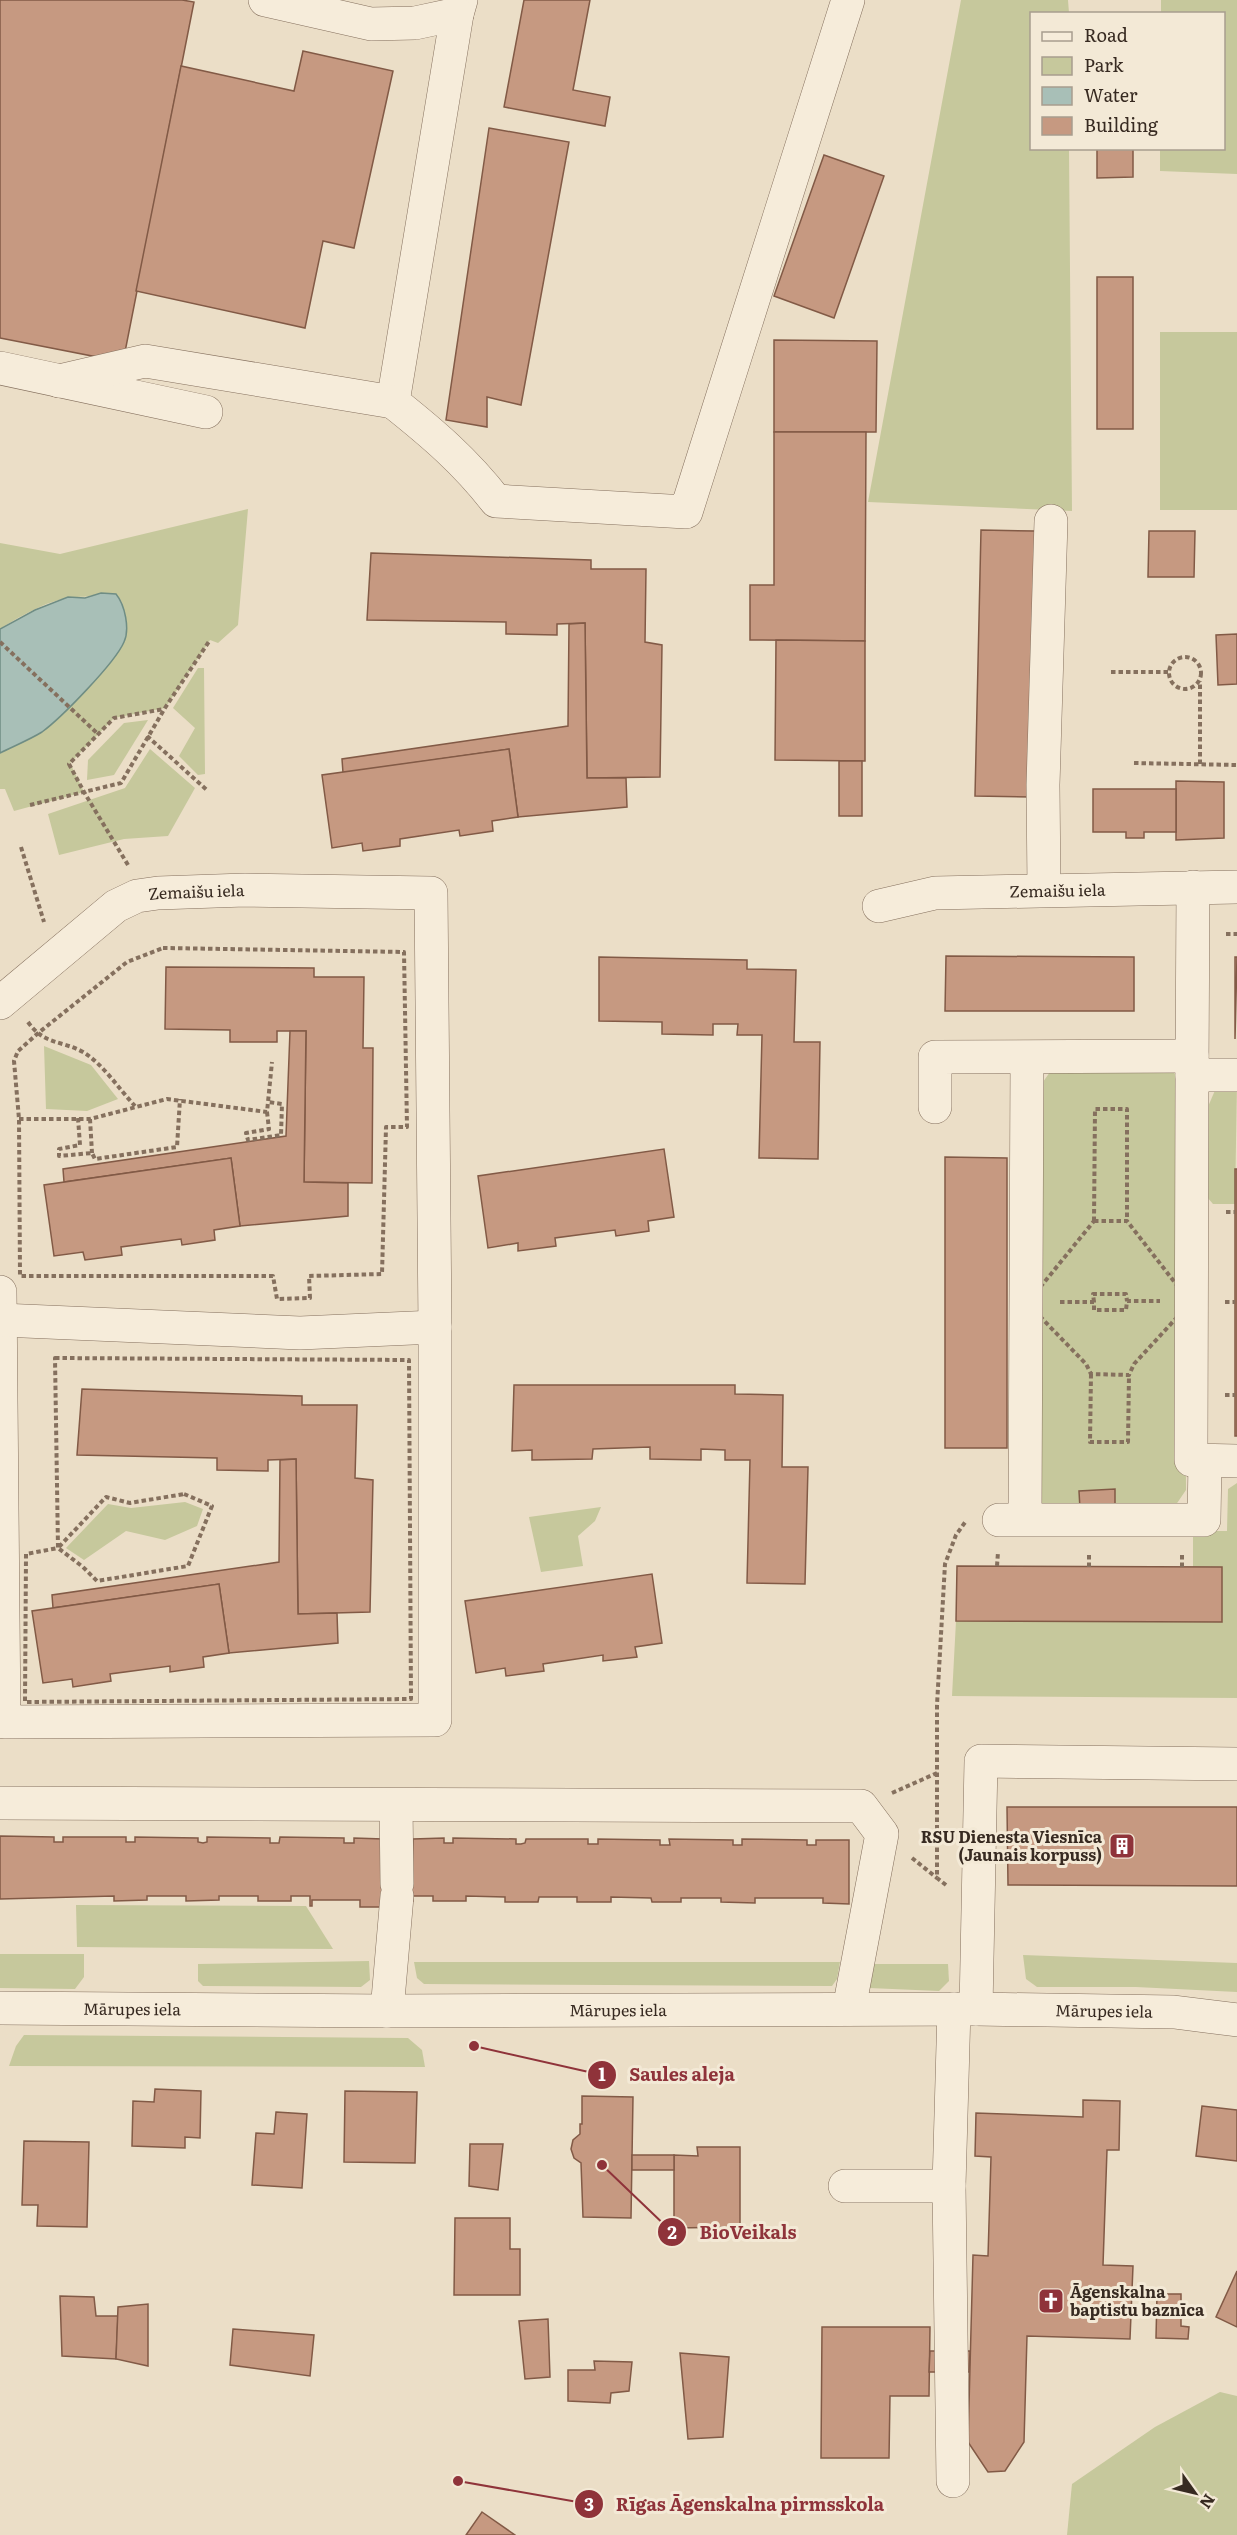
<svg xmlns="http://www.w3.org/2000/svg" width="1237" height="2535" font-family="Literata,serif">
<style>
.green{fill:#c6c89c}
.water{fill:#a8bfb7;stroke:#6f8d84;stroke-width:1.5}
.building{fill:#c69981;stroke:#825a46;stroke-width:1.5}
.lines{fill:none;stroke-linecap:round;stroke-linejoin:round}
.minor-casing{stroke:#85705e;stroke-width:34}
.path{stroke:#85705e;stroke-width:4;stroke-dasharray:4.5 3;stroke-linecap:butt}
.minor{stroke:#f6ecda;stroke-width:33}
.labels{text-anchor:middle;stroke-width:6;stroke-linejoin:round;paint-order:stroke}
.street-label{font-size:16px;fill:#372a21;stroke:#f3e9d6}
.poi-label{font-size:16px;font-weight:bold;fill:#372a21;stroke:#f3e9d6;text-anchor:end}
.leader{fill:none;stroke:#8f333a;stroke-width:2}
.callout-dot{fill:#8f333a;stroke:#f3e9d6;stroke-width:2}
.mark-label{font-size:18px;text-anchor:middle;font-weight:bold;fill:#fff}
.callout-label{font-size:18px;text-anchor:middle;font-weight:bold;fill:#8f333a;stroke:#f3e9d6;stroke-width:6;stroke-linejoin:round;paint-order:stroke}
</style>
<rect width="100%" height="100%" fill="#ebdec7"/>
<g class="green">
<path d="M961 0H1068L1069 13 1032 14V148L1069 149 1072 511 868 502Z"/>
<path d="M1161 0H1237V174L1160 171V149L1224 148V14L1161 13Z"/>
<rect x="1160" y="332" width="77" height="178"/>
<path d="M248 509 238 625 218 643 210 640 165 708 114 718 70 763 84 792 14 811 5 789H0V753L42 731 127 626 122 602 101 593C86 598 82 596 69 598 48 600 17 618 0 629V543L60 554Z"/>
<path d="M198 668H204L205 774 198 775 179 756 195 728 173 708Z"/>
<path d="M148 720 114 775 87 780 88 760 124 723Z"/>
<path d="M150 749 195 788 168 836 124 839 59 855 48 814 125 788Z"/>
<path d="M44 1046 91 1065 118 1099 87 1111 46 1109Z"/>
<path d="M1170 1068 1185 1086 1186 1490 1171 1512 1115 1508 1114 1489 1079 1491 1080 1509 1037 1505 1038 1089 1050 1072Z"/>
<path d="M1219 1081H1237L1235 1204H1213L1201 1190V1123Z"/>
<path d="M1237 1483V1698L952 1696 956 1621 1222 1622V1567H1193V1531H1227L1228 1489Z"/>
<path d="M185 1502 203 1509 197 1526 165 1540 126 1531 84 1560 66 1548 108 1504 131 1508Z"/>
<path d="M601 1507 595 1521 578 1536 583 1566 541 1572 529 1517Z"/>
<path d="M76 1905 306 1906 333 1949 77 1947Z"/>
<path d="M0 1954H84V1977L75 1989 0 1988Z"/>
<path d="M1023 1955 1237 1963V1992L1136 1987H1037L1026 1979Z"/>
<path d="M369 1961 370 1980 361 1987 203 1986 198 1981V1964Z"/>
<path d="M414 1962H840L837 1979 832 1986 424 1984 417 1978Z"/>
<path d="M870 1964H948L949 1981 939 1991 869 1988Z"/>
<path d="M24 2035 408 2038 422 2050 425 2067 9 2066 16 2046Z"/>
<path d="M1220 2392 1237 2396V2535H1067L1072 2484 1155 2427Z"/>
</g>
<path class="water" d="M101 593 116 594C125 605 130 629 124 642 115 663 61 718 42 732 29 740 14 746 0 753V629L35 610 68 597 85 598Z"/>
<g class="building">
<path d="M0 0H182L194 2 123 362 0 338Z"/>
<path d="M524 0H590L573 90 610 97 605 126 504 107Z"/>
<path d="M303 51 393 71 354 248 323 241 305 328 136 291 181 66 294 91Z"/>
<path d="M489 128 569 142 521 405 487 397V427L446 420Z"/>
<path d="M1097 148H1133V177L1097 178Z"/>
<path d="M824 155 884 176 834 318 774 296Z"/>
<rect x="1097" y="277" width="36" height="152"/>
<path d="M774 340 877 341 876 432H774Z"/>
<path d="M774 432H866L865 641 750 640V585H774Z"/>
<path d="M981 530 1035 531 1030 797 975 796Z"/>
<path d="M1149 531H1195L1194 577H1148Z"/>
<path d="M371 553 591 560V569H646L645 642 662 645 660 777 587 778 585 623 557 624V635L506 634V622L367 620Z"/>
<path d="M585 623 587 778H626L627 807 518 817 509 749 343 773 342 759 568 726 569 624Z"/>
<path d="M1237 634V684L1218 685 1216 635Z"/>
<path d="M776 640 865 641V761L775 760Z"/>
<path d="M509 749 518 817 492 821 493 831 460 836 459 830 400 839V846L363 851 362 843 332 848 322 775Z"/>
<rect x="839" y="761" width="23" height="55"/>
<path d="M1176 781 1224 782V838L1176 840Z"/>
<path d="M1093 789H1176V832H1144V838H1126V832H1093Z"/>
<path d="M946 956 1134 957V1011H945Z"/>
<path d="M599 957 747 960V969L796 970 794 1042H820L818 1159 759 1158 762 1035H737L738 1024H713V1035L662 1034V1022L599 1021Z"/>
<path d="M1235 957H1237L1235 1039Z"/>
<path d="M166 967 314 968V977H364L363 1048H373L372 1183 304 1182 306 1031H277V1042H230V1030L165 1029Z"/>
<path d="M290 1031H306L304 1182 348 1183V1216L240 1226 231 1158 64 1182 63 1169 286 1136Z"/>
<path d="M664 1149 674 1217 648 1221 649 1231 616 1236 615 1230 555 1238 556 1246 518 1251V1243L488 1248 478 1176Z"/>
<path d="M945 1157 1007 1158V1448H945Z"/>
<path d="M231 1158 240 1226 214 1230 215 1240 182 1245 181 1239 121 1247 122 1255 85 1260 83 1252 54 1256 44 1185Z"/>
<rect x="1235" y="1169" width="2" height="267"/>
<path d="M514 1385H735V1394L783 1395 782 1467H808L805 1584 747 1583 750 1460H725V1450L701 1449V1460L650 1459V1447L593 1449 592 1459 532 1460V1450L512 1451Z"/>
<path d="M82 1389 302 1396V1405H357L355 1478 373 1480 370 1612 298 1614 296 1459 268 1460V1471L217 1470V1458L77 1455Z"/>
<path d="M296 1459 298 1614 337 1613 338 1643 229 1653 219 1584 53 1608 52 1595 279 1562 280 1460Z"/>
<path d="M1115 1489V1508L1080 1509 1079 1491Z"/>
<path d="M957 1566 1222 1567V1622L956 1621Z"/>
<path d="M652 1574 662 1643 635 1647 637 1657 603 1661V1655L543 1664 544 1671 506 1676 505 1668 476 1673 465 1601Z"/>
<path d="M219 1584 229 1653 203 1657 204 1667 170 1672V1666L110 1674 111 1681 73 1687 72 1679 43 1683 32 1611Z"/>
<path d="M1007 1807H1237V1886L1008 1885Z"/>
<path d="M0 1836 54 1837V1842H63V1837H126V1842H135V1837L198 1838V1842L203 1843 207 1842V1837L270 1838V1843H279L280 1837 344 1838V1843H354V1838L383 1839 385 1907H360V1900H312V1906H310V1896H291V1901H258V1896H219V1900L186 1901V1896H147V1900L114 1901V1896L0 1899Z"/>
<path d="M444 1838V1843H453V1838L516 1839V1844H521L525 1843 526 1839H588V1844H598V1839L660 1840V1845H670L669 1839 733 1840V1845H742V1839L807 1840V1845H816V1840H849V1904L823 1903V1898H755V1903L721 1902V1898H681V1902H652L651 1898 611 1897V1902H577V1897H539L538 1902H505V1897L466 1896V1901H433V1896H413V1901H411L413 1839Z"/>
<path d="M155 2089 201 2091 200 2138 185 2137V2148L132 2146 133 2101 154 2102Z"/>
<path d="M345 2091 417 2092 415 2163 344 2162Z"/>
<path d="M582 2096 633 2097 631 2218 583 2217 581 2163 574 2158 571 2149 573 2140 580 2134V2124H582Z"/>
<path d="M1083 2100 1120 2101 1119 2150H1107L1103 2265 1133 2266 1130 2339 1027 2336 1024 2442 1005 2471 988 2472 968 2442 973 2255 988 2256 991 2157 975 2156 976 2113 1083 2117Z"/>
<path d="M1202 2106 1237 2110V2161L1196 2156Z"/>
<path d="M276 2112 307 2114 302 2188 252 2185 256 2133 274 2134Z"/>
<path d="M24 2141 89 2142 87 2227 37 2226 38 2205H22Z"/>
<path d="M470 2144H503L498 2190 469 2186Z"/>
<path d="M697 2147H740V2227L674 2228V2155L698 2156Z"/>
<rect x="632" y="2155" width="42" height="15"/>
<path d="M455 2218H510V2249H520V2295H454Z"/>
<path d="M1237 2271V2327L1216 2317Z"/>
<path d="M1157 2294H1181V2326L1189 2327 1188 2339 1156 2338Z"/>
<path d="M60 2296 94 2297 96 2316H118L116 2359 62 2356Z"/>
<path d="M148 2304V2366L116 2359 118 2307Z"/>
<path d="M548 2319 550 2377 525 2379 519 2321Z"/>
<path d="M822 2327H930L929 2396H890L889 2458H821Z"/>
<path d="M233 2329 314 2335 310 2376 230 2365Z"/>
<path d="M930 2351H970L969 2372H929Z"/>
<path d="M680 2353 729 2357 723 2437 688 2439Z"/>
<path d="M594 2361 632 2362 629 2391 611 2393 610 2403 568 2401V2370H595Z"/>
<path d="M482 2512 515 2535H466Z"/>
</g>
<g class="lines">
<g class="minor-casing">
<g id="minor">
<path d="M265 0 371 24 415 23 457 14 461 0"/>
<path d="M457 14 393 402C432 433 465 461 496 501L686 512 848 0"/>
<path d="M0 368 206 412"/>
<path d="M59 381 145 361 393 402"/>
<path d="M1193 887 1192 1075H1237"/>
<path d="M1044 889 1043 785 1051 521"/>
<path id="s1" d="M879 906 935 893 1237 887"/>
<path id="s2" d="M0 1003 116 906 137 896 158 893 245 890 431 893 435 1327V1720L4 1722 0 1292"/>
<path d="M1192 1075 1191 1460 1237 1461"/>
<path d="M935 1107V1057L1192 1056"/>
<path d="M1 1320 300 1333 435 1327"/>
<path d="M1025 1519 1027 1058"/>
<path d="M999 1520H1204L1205 1461"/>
<path d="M0 1803 861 1806 882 1834 849 2009"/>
<path d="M396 1805 397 1884"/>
<path id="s3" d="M0 2008 387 2011 976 2009 1174 2012 1237 2020"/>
<path d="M976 2009 981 1761 1237 1764"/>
<path d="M387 2011 397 1896"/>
<path d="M845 2186H949L953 2481"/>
<path d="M949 2186 954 2009"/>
</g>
</g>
<g class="path">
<path d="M0 642 98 734"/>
<circle cx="1185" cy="673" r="16"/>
<path d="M1111 672H1168"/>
<path d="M147 736 208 791"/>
<path d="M1134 763 1237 765"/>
<path d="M1200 764V681"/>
<path d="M30 805 121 783 165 708 210 640"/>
<path d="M21 847 44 922"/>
<path d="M128 865 84 792 69 764 114 718 164 709"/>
<path d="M1226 934H1237"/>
<path d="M163 948 404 952 407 1127H386L382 1274 309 1276 310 1298 277 1299 273 1276H20L19 1119 14 1061 18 1051 37 1034 127 962Z"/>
<path d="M28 1022C44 1045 61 1040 83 1052 103 1064 119 1089 135 1106"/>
<path d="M267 1112 269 1129 246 1133 248 1140 281 1135 282 1104 268 1102"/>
<path d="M78 1118 80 1145 59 1149V1156L92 1153 95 1159 177 1147 180 1099"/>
<path d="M19 1119H90L167 1099 267 1112 272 1062"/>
<path d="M90 1119 92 1153"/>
<path d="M1226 1212H1235"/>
<path d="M1094 1221H1127L1176 1284 1192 1301 1134 1364 1129 1375 1091 1374 1086 1364 1026 1302 1042 1285Z"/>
<path d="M1094 1221 1095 1109H1127V1221"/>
<path d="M1060 1302H1094V1310H1126L1127 1301H1160"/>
<path d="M1094 1302 1093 1294H1126L1127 1301"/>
<path d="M1225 1302H1235"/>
<path d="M55 1358 409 1360 411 1699 25 1702 26 1554 58 1548Z"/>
<path d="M1091 1374 1090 1442H1128L1129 1375"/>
<path d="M1225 1395H1235"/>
<path d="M184 1494 212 1506 188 1566 97 1581 83 1567 58 1548 106 1497 130 1503Z"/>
<path d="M997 1566 998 1552"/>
<path d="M1089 1567V1553"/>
<path d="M1182 1567V1553"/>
<path d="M892 1793 937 1773"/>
<path d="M912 1858 937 1878"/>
<path d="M946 1885 937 1878V1705L945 1564 956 1535 966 1521"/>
</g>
<use href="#minor" class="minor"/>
</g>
<defs>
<g id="building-square" transform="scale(1.35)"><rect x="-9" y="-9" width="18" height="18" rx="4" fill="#8f333a" stroke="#f3e9d6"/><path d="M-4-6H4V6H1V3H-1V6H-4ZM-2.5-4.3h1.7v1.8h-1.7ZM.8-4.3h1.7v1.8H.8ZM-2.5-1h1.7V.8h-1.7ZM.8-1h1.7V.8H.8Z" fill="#fff"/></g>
<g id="church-square" transform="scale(1.35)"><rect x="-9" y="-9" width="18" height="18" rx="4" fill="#8f333a" stroke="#f3e9d6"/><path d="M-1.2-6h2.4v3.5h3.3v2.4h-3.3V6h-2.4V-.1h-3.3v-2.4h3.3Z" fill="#fff"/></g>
</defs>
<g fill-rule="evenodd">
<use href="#building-square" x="1122" y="1846"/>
<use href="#church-square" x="1051" y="2301"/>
</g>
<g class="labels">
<g class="street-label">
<text dy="6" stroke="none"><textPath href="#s1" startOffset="180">Zemaišu iela</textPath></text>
<text dy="6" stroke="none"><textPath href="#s2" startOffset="234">Zemaišu iela</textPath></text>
<text dy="6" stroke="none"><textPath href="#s3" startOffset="132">Mārupes iela</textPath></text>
<text dy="6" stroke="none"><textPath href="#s3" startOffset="618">Mārupes iela</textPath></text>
<text dy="6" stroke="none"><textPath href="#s3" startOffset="1104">Mārupes iela</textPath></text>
</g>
<g class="poi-label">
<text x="1102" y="1843">RSU Dienesta Viesnīca<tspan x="1102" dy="18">(Jaunais korpuss)</tspan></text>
<text x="1070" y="2298" text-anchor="start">Āgenskalna<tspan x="1070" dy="18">baptistu baznīca</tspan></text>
</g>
</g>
<path class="leader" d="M474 2046L602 2075M602 2165L672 2232M458 2481L589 2504"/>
<g class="callout-dot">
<circle cx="474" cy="2046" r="6"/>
<circle cx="602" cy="2165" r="6"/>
<circle cx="458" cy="2481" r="6"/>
<circle cx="602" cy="2075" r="15"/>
<circle cx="672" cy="2232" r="15"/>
<circle cx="589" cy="2504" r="15"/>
</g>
<g class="mark-label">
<text x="602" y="2081">1</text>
<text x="672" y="2239">2</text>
<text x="589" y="2511">3</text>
</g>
<g class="callout-label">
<text x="682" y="2081">Saules aleja</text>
<text x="748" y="2239">BioVeikals</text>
<text x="750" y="2511">Rīgas Āgenskalna pirmsskola</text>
</g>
<rect x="1030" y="12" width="195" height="138" fill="#f3e9d6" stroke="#a89d8e" stroke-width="1.5"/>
<rect x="1042" y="32" width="30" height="9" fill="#f6ecda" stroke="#a89d8e" stroke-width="1.5"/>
<text x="1084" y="42" font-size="18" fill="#372a21">Road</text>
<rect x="1042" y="57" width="30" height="18" fill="#c6c89c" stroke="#a89d8e" stroke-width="1.5"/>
<text x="1084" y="72" font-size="18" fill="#372a21">Park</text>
<rect x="1042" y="87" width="30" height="18" fill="#a8bfb7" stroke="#a89d8e" stroke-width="1.5"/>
<text x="1084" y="102" font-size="18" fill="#372a21">Water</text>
<rect x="1042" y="117" width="30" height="18" fill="#c69981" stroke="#a89d8e" stroke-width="1.5"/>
<text x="1084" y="132" font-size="18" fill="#372a21">Building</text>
<g transform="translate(1195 2493) rotate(124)" stroke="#f3e9d6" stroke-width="4.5" paint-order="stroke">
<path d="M0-4.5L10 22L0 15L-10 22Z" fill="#372a21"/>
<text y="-9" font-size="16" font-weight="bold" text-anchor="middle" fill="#372a21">N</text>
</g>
</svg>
